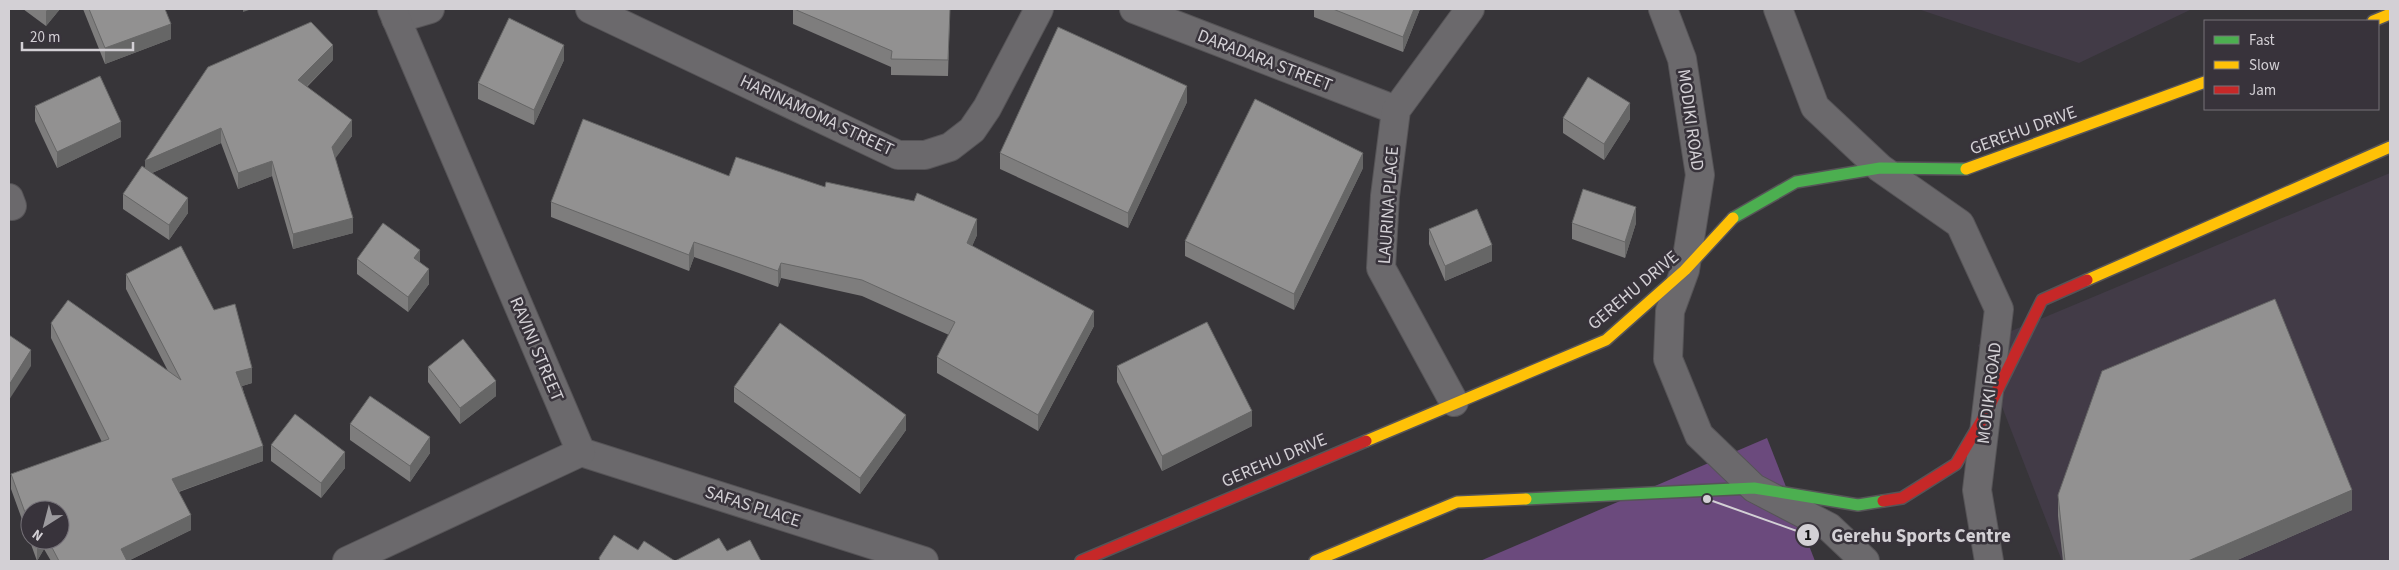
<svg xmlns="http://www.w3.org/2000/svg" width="2399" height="570" font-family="'Source Sans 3',sans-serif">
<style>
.built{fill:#423b47}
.green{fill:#6b4a7d}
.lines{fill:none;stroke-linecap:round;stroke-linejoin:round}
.street-casing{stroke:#565457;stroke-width:30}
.fast-casing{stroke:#565457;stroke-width:14}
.slow-casing{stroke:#565457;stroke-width:14}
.jam-casing{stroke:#565457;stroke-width:14}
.street{stroke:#6b696c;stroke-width:28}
.fast{stroke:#4caf50;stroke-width:11}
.slow{stroke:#ffc107;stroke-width:11}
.jam{stroke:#c62828;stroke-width:11}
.wall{fill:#7e7d7d;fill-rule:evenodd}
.shaded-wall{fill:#666}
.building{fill:#929191;stroke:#666}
.labels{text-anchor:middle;stroke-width:5;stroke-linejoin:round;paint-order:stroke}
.street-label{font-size:18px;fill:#d3d0d5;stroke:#38333b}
.leader{fill:none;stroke:#d3d0d5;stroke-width:2}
.callout-dot{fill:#d3d0d5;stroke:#38333b;stroke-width:2}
.mark-label{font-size:15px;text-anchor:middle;font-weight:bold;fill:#111}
.callout-label{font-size:19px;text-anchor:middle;font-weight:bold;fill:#d3d0d5;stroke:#38333b;stroke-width:5;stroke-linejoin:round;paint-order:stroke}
</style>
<rect width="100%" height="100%" fill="#373539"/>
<g class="built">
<path d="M1918 9H2192L2079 63Z"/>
<path d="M2390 173V561H2062L1978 345Z"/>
</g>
<path class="green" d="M1767 438 1815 561H1480Z"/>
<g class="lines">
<g class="street-casing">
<g id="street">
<path d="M590 9 898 155H925L950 147 972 130 987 108 1039 9"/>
<path d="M1134 9 1396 110"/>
<path d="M1663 9 1682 59 1700 175 1685 270 1670 311 1668 359 1699 435 1754 488 1829 527 1865 561"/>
<path d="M1778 9 1815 107 1880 168 1960 224 1999 309 1977 490 1989 561"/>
<path d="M396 19 430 9"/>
<path d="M9 198 12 206"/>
<path d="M1454 402 1381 268 1385 196 1396 110 1470 9"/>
<path d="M581 452 924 561"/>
<path d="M347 561 581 452 392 9"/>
</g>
</g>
<g class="fast-casing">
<g id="fast">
<path d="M1733 218 1796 182 1880 168 1966 169"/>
<path d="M1526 499 1754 488 1858 505 1883 501"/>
</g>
</g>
<g class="slow-casing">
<g id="slow">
<path d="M2373 21 2390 14"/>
<path d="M1966 169 2205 82"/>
<path d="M2087 280 2390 147"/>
<path d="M1366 441 1606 340 1685 270 1733 218"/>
<path d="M1315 561 1457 502 1526 499"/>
</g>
</g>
<g class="jam-casing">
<g id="jam">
<path d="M1883 501 1902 498 1956 464 1986 413 2042 300 2087 280"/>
<path d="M1081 561 1366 441"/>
</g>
</g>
<use href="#street" class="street"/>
<use href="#fast" class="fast"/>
<use href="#slow" class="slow"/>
<use href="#jam" class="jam"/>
</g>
<g class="wall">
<path d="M23 9H60L46 26Z"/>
<path d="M83 9H165L171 39 105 64Z"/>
<path d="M793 9H950L948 76 891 75V67L793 24Z"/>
<path d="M1314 9H1420L1403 52 1314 17Z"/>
<path d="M333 60 307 87 352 136 335 158 353 233 293 249 272 176 238 189 221 143 152 173 188 213 169 240 123 209V194L145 168Z"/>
<path d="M564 60 534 125 478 99V83Z"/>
<path d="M1187 102 1128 228 1000 169V153Z"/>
<path d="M35 106 121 137 57 168 35 121Z"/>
<path d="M1563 118 1630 119 1604 160 1563 133Z"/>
<path d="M1363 168 1294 310 1185 256V241Z"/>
<path d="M729 176 825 187 977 235 972 246 1094 326 1038 431 937 373V357L949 335 862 296 781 278 778 287 694 257 689 271 551 217V202Z"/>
<path d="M1572 223H1636L1625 258 1572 239Z"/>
<path d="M1429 229 1492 261 1445 281 1429 244Z"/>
<path d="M357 259 429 284 408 312 357 274Z"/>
<path d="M126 274 252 383 242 386 263 461 179 492 191 530 128 561H51L44 549 37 561 11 489V474L102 442 51 338V323L168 371 126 289ZM30 510 60 540H30Z"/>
<path d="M1117 366 1252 426 1162 471 1117 382Z"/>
<path d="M428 367 496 396 460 424 428 382Z"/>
<path d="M734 387 906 430 860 494 734 402Z"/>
<path d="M350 424 430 453 410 482 350 440Z"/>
<path d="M271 445 345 468 321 498 271 461Z"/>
<path d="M2058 495 2352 510 2235 561H2063L2058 516Z"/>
</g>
<g class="shaded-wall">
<path d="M48 9H60L46 26V11Z"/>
<path d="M243 9H252L243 12Z"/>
<path d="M1414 9H1420L1403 52V37Z"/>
<path d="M171 24V39L105 64V48Z"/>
<path d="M333 45V60L298 95V80Z"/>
<path d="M564 45V60L534 125V110Z"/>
<path d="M1187 86V102L1128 228V213Z"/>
<path d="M1630 103V119L1604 160V144Z"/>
<path d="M352 120V136L332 163V147Z"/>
<path d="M121 122V137L57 168V152Z"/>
<path d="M221 128V143L145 176V161Z"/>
<path d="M1363 153V168L1294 310V294Z"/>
<path d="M272 161V176L238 189V173Z"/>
<path d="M188 198V213L169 240V225Z"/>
<path d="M1636 207V223L1625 258V242Z"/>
<path d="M353 218V233L293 249V234Z"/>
<path d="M977 219V235L967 258V243Z"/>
<path d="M694 242V257L689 271V255Z"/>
<path d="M1492 245V261L1445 281V266Z"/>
<path d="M420 250V266L414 258Z"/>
<path d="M781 263V278L778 287V271Z"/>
<path d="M429 269V284L408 312V297Z"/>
<path d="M1094 311V326L1038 431V415Z"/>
<path d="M31 350V366L9 400V385Z"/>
<path d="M252 368V383L236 388V372Z"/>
<path d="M496 381V396L460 424V408Z"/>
<path d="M1252 411V426L1162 471V456Z"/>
<path d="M906 415V430L860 494V478Z"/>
<path d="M430 437V453L410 482V466Z"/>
<path d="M263 446V461L172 494V479Z"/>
<path d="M345 452V468L321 498V483Z"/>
<path d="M2352 490V510L2235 561H2188Z"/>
<path d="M191 515V530L128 561H121V549Z"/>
<path d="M40 540H44V549L37 561V546Z"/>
</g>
<g class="building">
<path d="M89 9H165L171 24 105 48Z"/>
<path d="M794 9H950L948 60 891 59 892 51Z"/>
<path d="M1333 9H1414L1403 37Z"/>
<path d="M509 18 564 45 534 110 478 83Z"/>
<path d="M311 22 333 45 298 80 352 120 332 147 353 218 293 234 272 161 238 173 221 128 145 161 208 67Z"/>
<path d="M1058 27 1187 86 1128 213 1000 153Z"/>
<path d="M100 76 121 122 57 152 35 106Z"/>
<path d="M1588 77 1630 103 1604 144 1563 118Z"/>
<path d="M1255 99 1363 153 1294 294 1185 241Z"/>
<path d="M583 119 729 176 736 157 825 187 826 182 914 201 917 193 977 219 967 243 1094 311 1038 415 937 357 955 322 862 280 781 263 778 271 694 242 689 255 551 202Z"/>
<path d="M142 166 188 198 169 225 123 194Z"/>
<path d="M1583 189 1636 207 1625 242 1572 223Z"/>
<path d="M1477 209 1492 245 1445 266 1429 229Z"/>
<path d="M383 223 420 250 414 258 429 269 408 297 357 259Z"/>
<path d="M181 246 214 310 235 304 252 368 236 372 263 446 172 479 191 515 121 549 127 561H59L48 540H60V510H30V526L11 474 109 439 51 323 68 300 181 380 126 274Z"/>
<path d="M2275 299 2352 490 2188 561H2065L2058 495 2102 371Z"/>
<path d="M1207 322 1252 411 1162 456 1117 366Z"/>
<path d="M780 323 906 415 860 478 734 387Z"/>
<path d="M9 335 31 350 9 385Z"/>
<path d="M463 339 496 381 460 408 428 367Z"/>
<path d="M370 396 430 437 410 466 350 424Z"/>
<path d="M295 414 345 452 321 483 271 445Z"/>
<path d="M614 535 638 550 644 541 675 561 719 538 727 551 750 540 761 561H600L599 558Z"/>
<path d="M35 540H40L37 546Z"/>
</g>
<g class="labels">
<g class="street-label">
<text transform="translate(1265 60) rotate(21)" y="6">DARADARA STREET</text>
<text transform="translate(817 115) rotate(25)" y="6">HARINAMOMA STREET</text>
<text transform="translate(1691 120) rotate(82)" y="6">MODIKI ROAD</text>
<text transform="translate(2023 130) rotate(-20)" y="6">GEREHU DRIVE</text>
<text transform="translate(1388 205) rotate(-86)" y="6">LAURINA PLACE</text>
<text transform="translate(1633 290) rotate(-40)" y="6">GEREHU DRIVE</text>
<text transform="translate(537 349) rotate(67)" y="6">RAVINI STREET</text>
<text transform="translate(1989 393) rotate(-83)" y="6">MODIKI ROAD</text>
<text transform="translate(1274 460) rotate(-23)" y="6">GEREHU DRIVE</text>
<text transform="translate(753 506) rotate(18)" y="6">SAFAS PLACE</text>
</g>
</g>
<path class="leader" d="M1707 499L1808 535"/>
<g class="callout-dot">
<circle cx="1707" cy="499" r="5"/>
<circle cx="1808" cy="535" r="12"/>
</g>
<g class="mark-label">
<text x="1808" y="540">1</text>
</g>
<g class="callout-label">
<text x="1921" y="542">Gerehu Sports Centre</text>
</g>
<rect width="2399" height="570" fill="none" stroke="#d3d0d5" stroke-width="20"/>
<rect x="2204" y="20" width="175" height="90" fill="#38333b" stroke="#767279"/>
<rect x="2214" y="36" width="25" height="8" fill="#4caf50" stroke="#767279"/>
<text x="2249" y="45" font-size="15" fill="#d3d0d5">Fast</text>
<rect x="2214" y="61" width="25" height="8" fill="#ffc107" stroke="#767279"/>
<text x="2249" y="70" font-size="15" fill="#d3d0d5">Slow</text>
<rect x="2214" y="86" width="25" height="8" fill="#c62828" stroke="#767279"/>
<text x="2249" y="95" font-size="15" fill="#d3d0d5">Jam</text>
<g transform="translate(45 525) rotate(216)"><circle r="24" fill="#38333b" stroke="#767279"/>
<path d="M0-4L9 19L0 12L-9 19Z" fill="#9c9a9e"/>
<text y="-8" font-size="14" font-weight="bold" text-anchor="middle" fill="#d3d0d5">N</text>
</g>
<path d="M22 42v8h111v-8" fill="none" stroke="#d3d0d5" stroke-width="2.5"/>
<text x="30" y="42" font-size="15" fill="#d3d0d5" stroke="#38333b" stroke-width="4" paint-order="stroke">20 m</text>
</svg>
